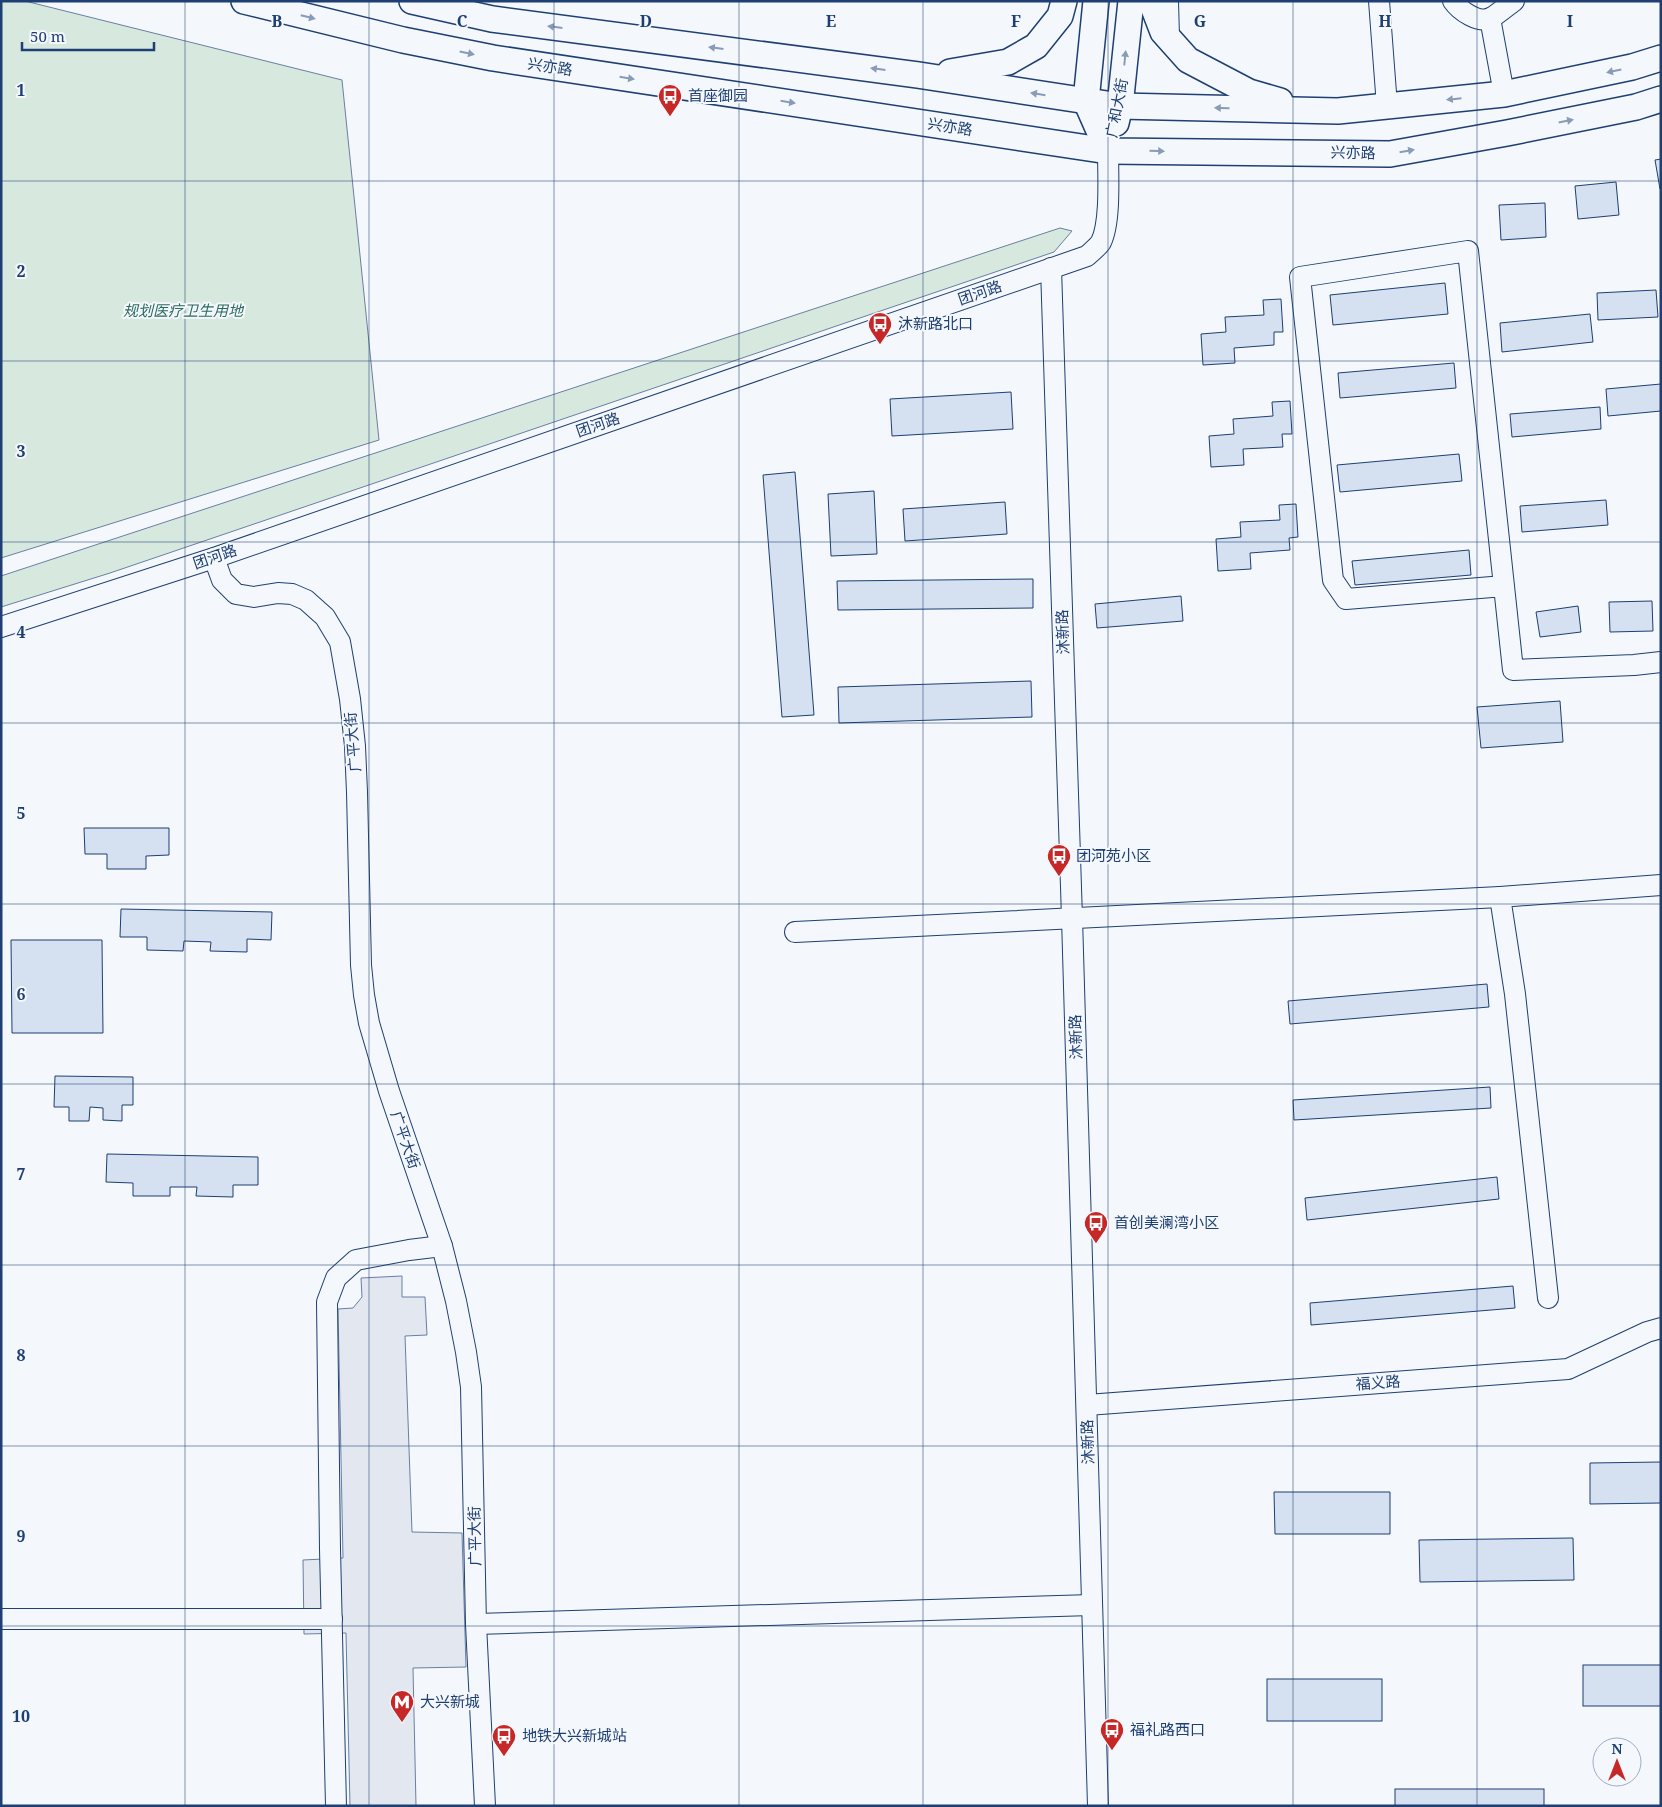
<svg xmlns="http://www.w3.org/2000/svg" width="1662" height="1807" font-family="'Noto Serif','Noto Sans SC',serif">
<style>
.green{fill:#d7e8df;stroke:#687fa3}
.parking{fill:#e3e8f0;stroke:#687fa3}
.building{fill:#d5e0f0;stroke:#1d3f73}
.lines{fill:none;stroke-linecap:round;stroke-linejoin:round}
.minor-casing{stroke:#1d3f73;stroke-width:22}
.major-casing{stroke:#1d3f73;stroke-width:28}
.minor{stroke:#f4f7fb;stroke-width:20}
.major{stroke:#f4f7fb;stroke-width:25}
.oneway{fill:#889bb7}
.grid{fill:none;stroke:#1d3f73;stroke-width:1;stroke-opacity:0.55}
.labels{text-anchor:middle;stroke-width:4;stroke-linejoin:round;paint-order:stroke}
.street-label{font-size:15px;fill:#1d3f73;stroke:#f4f7fb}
.poi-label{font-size:15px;fill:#1d3f73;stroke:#f4f7fb;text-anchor:start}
.park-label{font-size:15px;font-style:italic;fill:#2c6c60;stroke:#f4f7fb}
.grid-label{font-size:16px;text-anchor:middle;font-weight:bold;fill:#1d3f73;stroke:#f4f7fb;stroke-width:4;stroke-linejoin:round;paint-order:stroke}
</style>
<rect width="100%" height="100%" fill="#f4f7fb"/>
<g class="green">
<path d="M1 1H25L342 80 379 440 1 558Z"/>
<path d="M1060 228 1072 231 1054 252 110 573 1 607V576Z"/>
</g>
<path class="parking" d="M402 1276V1297H425L427 1335 405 1336 412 1532 462 1533 466 1667 413 1668 416 1806H350L346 1633 304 1634 303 1560 343 1558 338 1309 353 1308 362 1297 361 1278Z"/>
<g class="building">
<path d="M1661 159V189H1660L1655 160Z"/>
<path d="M1616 182 1619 215 1578 219 1575 186Z"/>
<path d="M1545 203 1546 237 1501 240 1499 205Z"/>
<path d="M1445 283 1448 314 1333 325 1330 295Z"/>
<path d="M1656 290 1658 317 1598 320 1597 293Z"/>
<path d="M1281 299 1283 332H1274V345L1234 348 1235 363 1203 365 1201 334 1226 332 1225 317 1264 315 1263 300Z"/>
<path d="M1590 314 1593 342 1502 352 1500 323Z"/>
<path d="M1454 363 1456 388 1340 398 1338 373Z"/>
<path d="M1661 384V411L1608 416 1606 389Z"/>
<path d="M1011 392 1013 429 892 436 890 399Z"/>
<path d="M1290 401 1292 434H1282L1283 447 1243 449 1244 465 1211 467 1209 436 1234 434 1233 419 1273 416 1272 402Z"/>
<path d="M1600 407 1601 429 1512 437 1510 414Z"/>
<path d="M1459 454 1462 481 1340 492 1337 465Z"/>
<path d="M795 472 814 715 782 717 763 475Z"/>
<path d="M874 491 877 554 831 556 828 494Z"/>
<path d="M1606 500 1608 525 1522 532 1520 506Z"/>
<path d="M1005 502 1007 534 905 541 903 509Z"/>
<path d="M1296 504 1298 537 1289 538 1290 550 1250 553 1251 569 1218 571 1216 539 1241 537 1240 522 1280 520 1279 505Z"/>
<path d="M1469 550 1471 575 1355 585 1352 561Z"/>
<path d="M1033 579V608L838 610 837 581Z"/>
<path d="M1181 596 1183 621 1097 628 1095 604Z"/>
<path d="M1652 601 1653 631 1610 632 1609 602Z"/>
<path d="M1578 606 1581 632 1540 637 1536 612Z"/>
<path d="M1031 681 1032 717 839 723 838 687Z"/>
<path d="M1560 701 1563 742 1481 748 1477 707Z"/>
<path d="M84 828H169V855L146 856V869H107V854H85Z"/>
<path d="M121 909 272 912 271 940 247 939V952L210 951 211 942 184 941 183 951 147 950V937H120Z"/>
<path d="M11 940H102L103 1033H12Z"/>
<path d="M1487 984 1489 1007 1290 1024 1288 1001Z"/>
<path d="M55 1076 133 1077V1105H122V1121L103 1120V1108L90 1107 89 1121H69V1107H54Z"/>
<path d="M1490 1087 1491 1108 1294 1120 1293 1100Z"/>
<path d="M107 1154 258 1157V1185H233V1197L196 1196 197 1187H170V1196H133V1183L106 1182Z"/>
<path d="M1497 1177 1499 1199 1307 1220 1305 1198Z"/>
<path d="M1513 1286 1515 1308 1311 1325 1310 1303Z"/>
<path d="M1661 1462V1503L1590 1504V1463Z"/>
<path d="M1274 1492H1390V1534H1275Z"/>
<path d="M1573 1538 1574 1580 1420 1582 1419 1540Z"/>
<rect x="1583" y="1665" width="78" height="41"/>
<rect x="1267" y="1679" width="115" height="42"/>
<rect x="1395" y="1789" width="149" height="17"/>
</g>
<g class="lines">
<g class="minor-casing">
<g id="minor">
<path d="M1168 1 1169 37"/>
<path d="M1379 1 1387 106"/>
<path d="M1453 1C1460 11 1479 24 1491 18 1499 13 1507 6 1514 1"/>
<path d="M1490 18 1504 94"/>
<path d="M1051 268 1072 918 1098 1806"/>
<path d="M214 558 222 580 236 594 254 597 278 593 292 594 306 600 325 617 340 642 350 699 355 746 357 792 361 965 364 995 369 1023 389 1091 442 1246 456 1301 466 1352 471 1387 476 1624 485 1806"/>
<path d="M1504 586 1346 599 1333 580 1300 277 1468 251 1513 670 1634 665 1661 662"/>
<path d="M1 627 214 558 1087 256C1091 252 1098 247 1101 242 1111 222 1108 173 1108 151"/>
<path d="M795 932 1500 897"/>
<path d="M1548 1298 1515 994 1500 897 1661 885"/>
<path d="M1087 1405 1568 1369 1647 1332 1661 1328"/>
<path d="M1 1619H332"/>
<path d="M476 1624 1092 1605"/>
<path d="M336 1806 330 1549 327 1302 336 1278 356 1260 409 1250 442 1246"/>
</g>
</g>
<g class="major-casing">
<g id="major">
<path d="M244 1 403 40 493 58 1108 151 1390 154 1507 133 1636 107 1661 99"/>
<path d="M412 1 492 19 918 75 1120 106 1338 111 1504 94 1632 67 1661 58"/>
<path d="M1096 1 1086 101 1108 151"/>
<path d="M1151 1 1163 32 1188 60 1249 92 1280 101"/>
<path d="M950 72 1008 62 1036 46 1060 16 1064 1"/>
<path d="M1116 123 1120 106 1131 1"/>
</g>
</g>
<use href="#minor" class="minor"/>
<use href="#major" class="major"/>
</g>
<defs><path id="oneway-solid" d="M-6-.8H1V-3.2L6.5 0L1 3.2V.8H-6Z" transform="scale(1.25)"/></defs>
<g class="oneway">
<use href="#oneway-solid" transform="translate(308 17) rotate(14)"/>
<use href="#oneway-solid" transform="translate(555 27) rotate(-173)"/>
<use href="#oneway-solid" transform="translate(716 48) rotate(-173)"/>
<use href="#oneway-solid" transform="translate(467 53) rotate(12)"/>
<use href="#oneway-solid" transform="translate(1125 58) rotate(-84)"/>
<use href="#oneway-solid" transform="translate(878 69) rotate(-173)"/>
<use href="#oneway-solid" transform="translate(1614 71) rotate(168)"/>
<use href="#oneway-solid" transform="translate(627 78) rotate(9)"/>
<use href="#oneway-solid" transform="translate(1038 94) rotate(-171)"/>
<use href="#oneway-solid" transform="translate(1454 99) rotate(174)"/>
<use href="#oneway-solid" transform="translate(788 102) rotate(9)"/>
<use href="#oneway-solid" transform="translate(1222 108) rotate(-179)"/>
<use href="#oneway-solid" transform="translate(1566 121) rotate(-11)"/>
<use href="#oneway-solid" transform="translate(1157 151) rotate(1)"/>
<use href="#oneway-solid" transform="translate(1407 151) rotate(-10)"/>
</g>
<path class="grid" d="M185 1V1806M369 1V1806M554 1V1806M739 1V1806M923 1V1806M1108 1V1806M1293 1V1806M1477 1V1806M1 181H1661M1 361H1661M1 542H1661M1 723H1661M1 904H1661M1 1084H1661M1 1265H1661M1 1446H1661M1 1626H1661"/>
<defs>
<g id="bus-pin" transform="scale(1.25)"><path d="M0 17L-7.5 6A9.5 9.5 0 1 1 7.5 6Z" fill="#c62828" stroke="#f4f7fb"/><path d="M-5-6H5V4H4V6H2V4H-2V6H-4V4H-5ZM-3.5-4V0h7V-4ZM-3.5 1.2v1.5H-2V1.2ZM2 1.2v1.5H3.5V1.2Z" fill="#fff"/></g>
<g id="metro-pin" transform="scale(1.25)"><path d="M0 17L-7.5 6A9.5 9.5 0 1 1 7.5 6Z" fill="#c62828" stroke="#f4f7fb"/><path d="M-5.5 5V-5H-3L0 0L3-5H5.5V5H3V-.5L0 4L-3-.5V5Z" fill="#fff"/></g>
</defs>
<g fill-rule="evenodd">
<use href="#bus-pin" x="670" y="96"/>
<use href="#bus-pin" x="880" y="324"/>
<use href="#bus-pin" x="1059" y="856"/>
<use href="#bus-pin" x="1096" y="1223"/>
<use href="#metro-pin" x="402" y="1702"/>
<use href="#bus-pin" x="1112" y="1730"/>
<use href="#bus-pin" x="504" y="1736"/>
</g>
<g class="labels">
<g class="street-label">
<text transform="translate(550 67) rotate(9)" y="5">兴亦路</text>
<text transform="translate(1117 108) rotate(-79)" y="5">广和大街</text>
<text transform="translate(950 127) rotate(9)" y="5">兴亦路</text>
<text transform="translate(1353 153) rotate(1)" y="5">兴亦路</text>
<text transform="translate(980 293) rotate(-19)" y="5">团河路</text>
<text transform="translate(598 425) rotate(-19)" y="5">团河路</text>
<text transform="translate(215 557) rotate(-19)" y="5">团河路</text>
<text transform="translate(1063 632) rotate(-92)" y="5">沐新路</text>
<text transform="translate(353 742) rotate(-95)" y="5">广平大街</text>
<text transform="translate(1076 1037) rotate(-92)" y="5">沐新路</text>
<text transform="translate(405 1140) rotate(71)" y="5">广平大街</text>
<text transform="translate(1378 1383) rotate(-4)" y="5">福义路</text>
<text transform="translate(1088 1442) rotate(-92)" y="5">沐新路</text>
<text transform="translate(475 1536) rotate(-91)" y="5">广平大街</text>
</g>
<g class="poi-label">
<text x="688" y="101">首座御园</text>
<text x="898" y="329">沐新路北口</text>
<text x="1076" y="861">团河苑小区</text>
<text x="1114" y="1228">首创美澜湾小区</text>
<text x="420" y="1707">大兴新城</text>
<text x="1130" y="1735">福礼路西口</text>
<text x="522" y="1741">地铁大兴新城站</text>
</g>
<g class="park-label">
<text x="183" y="316">规划医疗卫生用地</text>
</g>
</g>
<g class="grid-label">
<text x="277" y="27">B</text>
<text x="462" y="27">C</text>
<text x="646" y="27">D</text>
<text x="831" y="27">E</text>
<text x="1016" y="27">F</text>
<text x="1200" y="27">G</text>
<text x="1385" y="27">H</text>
<text x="1570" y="27">I</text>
<text x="21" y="96">1</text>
<text x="21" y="277">2</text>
<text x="21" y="457">3</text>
<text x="21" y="638">4</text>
<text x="21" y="819">5</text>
<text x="21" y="1000">6</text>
<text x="21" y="1180">7</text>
<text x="21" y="1361">8</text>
<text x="21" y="1542">9</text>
<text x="21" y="1722">10</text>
</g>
<rect width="1662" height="1807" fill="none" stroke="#1d3f73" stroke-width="5"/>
<g transform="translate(1617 1762)"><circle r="24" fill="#f4f7fb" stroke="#9eadc5"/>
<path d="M0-4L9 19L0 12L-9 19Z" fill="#c62828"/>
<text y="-8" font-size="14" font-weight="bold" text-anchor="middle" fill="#1d3f73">N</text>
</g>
<path d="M22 42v8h132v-8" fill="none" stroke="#1d3f73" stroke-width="2.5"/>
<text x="30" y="42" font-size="15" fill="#1d3f73" stroke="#f4f7fb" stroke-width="4" paint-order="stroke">50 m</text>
</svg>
